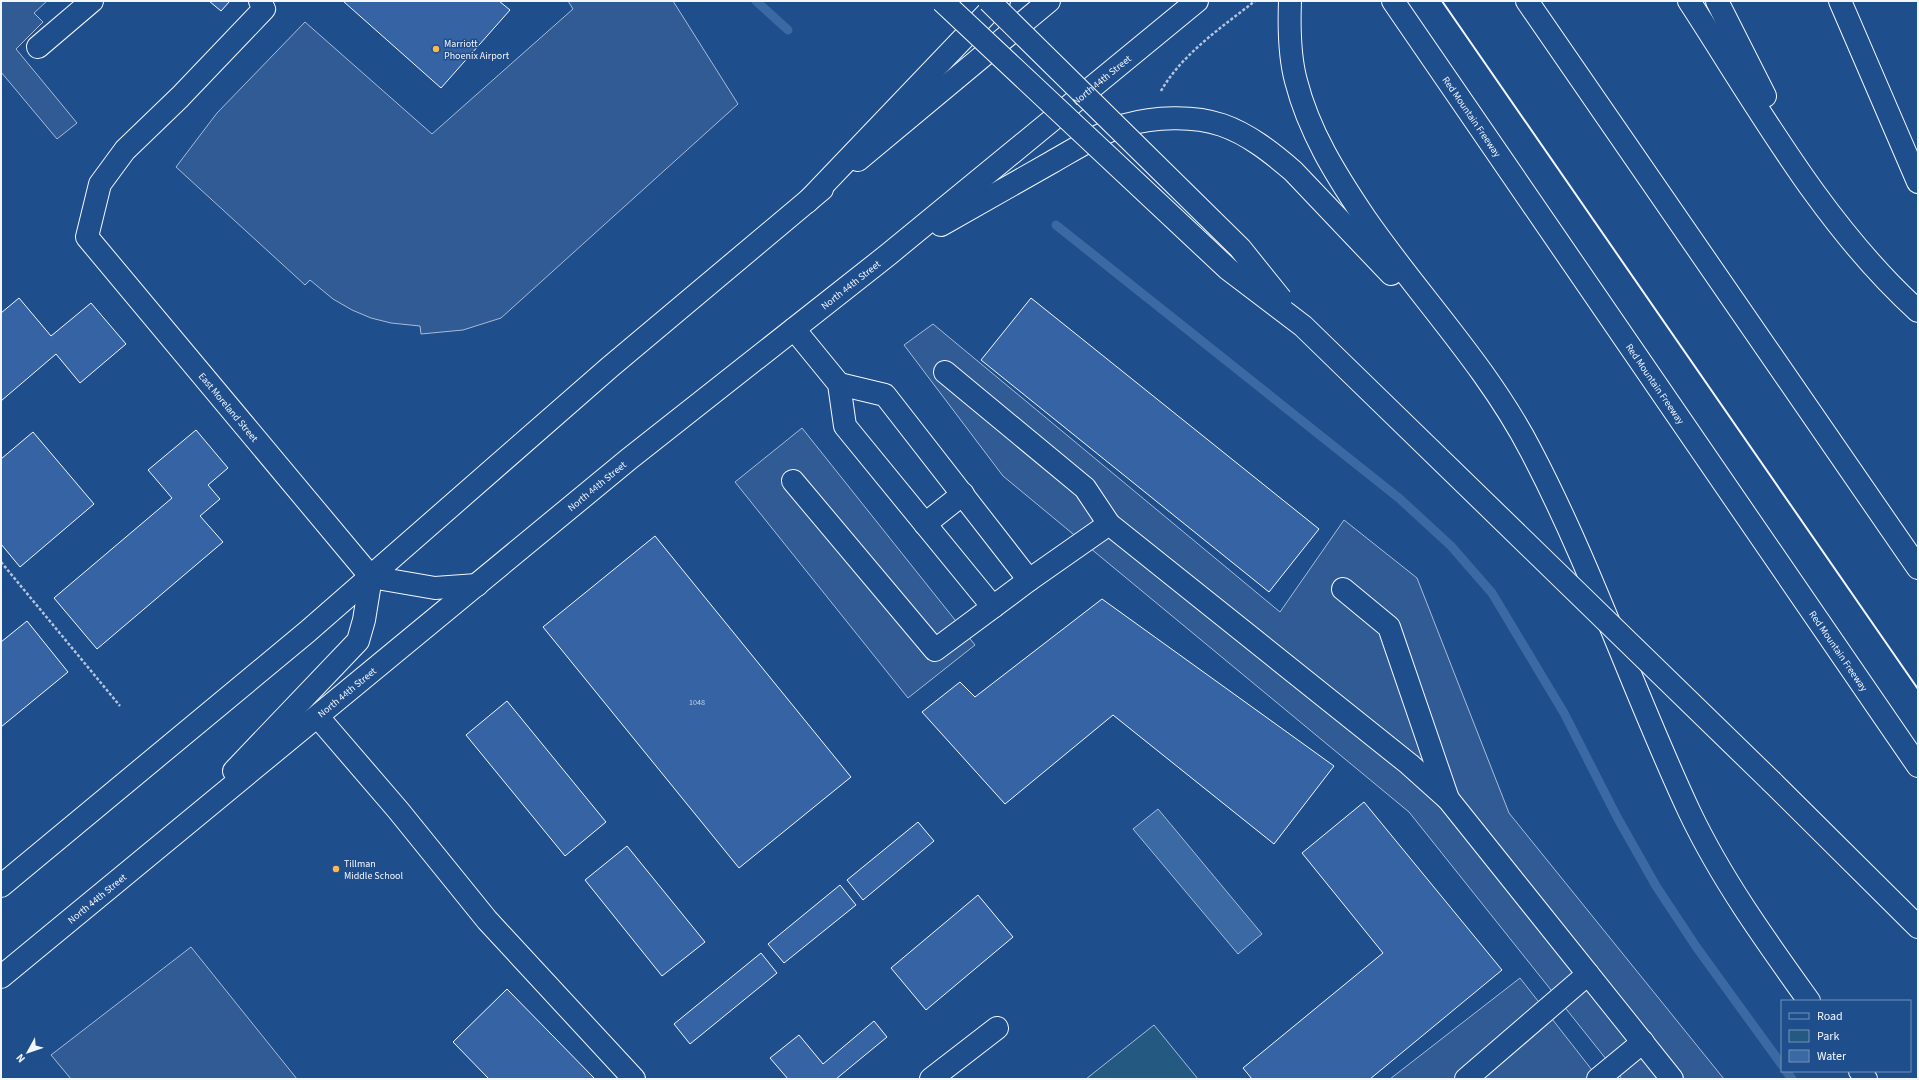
<svg xmlns="http://www.w3.org/2000/svg" width="1919" height="1080" font-family="'Source Sans 3',sans-serif">
<style>
.green{fill:#245a82;stroke:#a8bbd7}
.parking{fill:#305b95;stroke:#a8bbd7}
.water{fill:#3b69a3;stroke:#a8bbd7}
.lines{fill:none;stroke-linecap:round;stroke-linejoin:round}
.stream{stroke:#3b69a3;stroke-width:9}
.building{fill:#3563a3;stroke:#f2f6ff}
.minor-casing{stroke:#f2f6ff;stroke-width:24}
.major-casing{stroke:#f2f6ff;stroke-width:24}
.highway-casing{stroke:#f2f6ff;stroke-width:24}
.path{stroke:#b3c4dc;stroke-width:2.5;stroke-dasharray:3 2;stroke-linecap:butt}
.minor{stroke:#1f4e8c;stroke-width:22}
.major{stroke:#1f4e8c;stroke-width:22}
.highway{stroke:#1f4e8c;stroke-width:22}
.highway-bridge-casing{stroke:#f2f6ff;stroke-width:24;stroke-linecap:butt}
.highway-bridge{stroke:#1f4e8c;stroke-width:22}
.wall{stroke:#f2f6ff;stroke-width:2}
.poi-dot{fill:#ffb74d;stroke:#1f4e8c;stroke-width:1.5}
.labels{text-anchor:middle;stroke-width:3;stroke-linejoin:round;paint-order:stroke}
.number-label{font-size:8px;fill:#c3d1e8}
.poi-label{font-size:10px;fill:#f2f6ff;stroke:#1f4e8c;text-anchor:start}
.street-label{font-size:10px;fill:#f2f6ff;stroke:#1f4e8c}
</style>
<rect width="100%" height="100%" fill="#1f4e8c"/>
<path class="green" d="M1154 1025 1198 1079H1086Z"/>
<g class="parking">
<path d="M1 1H47L34 13 43 22 16 49 77 123 57 139 1 72Z"/>
<path d="M568 1H673L738 104 501 318 463 330 421 334 420 326 391 323 371 318 352 310 333 299 310 280 305 285 176 167 217 113 305 22 432 134 573 9Z"/>
<path d="M933 324 1280 612 1344 520 1417 578 1509 813 1724 1079H1622L1409 812 1003 476 904 345Z"/>
<path d="M802 428 975 645 908 698 735 482Z"/>
<path d="M191 947 297 1079H71L51 1055Z"/>
<path d="M1520 978 1599 1079H1390Z"/>
</g>
<path class="water" d="M1158 809 1262 934 1238 954 1133 829Z"/>
<g class="lines">
<g class="stream">
<path d="M756 1 788 30"/>
<path d="M1056 225 1400 499 1451 546 1492 593 1564 713 1617 817 1656 886 1697 948 1782 1065"/>
<path d="M1786 1071 1792 1079"/>
</g>
</g>
<g class="building">
<path d="M209 1H230L221 11Z"/>
<path d="M343 1H499L510 10 441 88Z"/>
<path d="M19 298 51 336 91 303 126 344 80 383 56 354 1 401V313Z"/>
<path d="M1031 298 1319 529 1269 592 981 360Z"/>
<path d="M196 430 228 468 208 485 220 499 200 516 223 542 97 649 54 598 172 498 148 470Z"/>
<path d="M33 432 94 504 20 567 1 544V459Z"/>
<path d="M655 536 851 777 739 868 543 627Z"/>
<path d="M1102 599 1334 766 1274 844 1113 715 1005 804 922 712 960 682 975 697Z"/>
<path d="M27 621 68 672 1 727V642Z"/>
<path d="M507 701 606 822 565 856 466 735Z"/>
<path d="M1364 802 1502 970 1370 1079H1252L1243 1068 1383 953 1302 853Z"/>
<path d="M918 822 934 841 863 900 847 880Z"/>
<path d="M627 846 705 942 662 976 585 880Z"/>
<path d="M840 885 856 905 784 963 768 944Z"/>
<path d="M978 895 1013 937 926 1010 891 968Z"/>
<path d="M761 953 777 973 690 1044 674 1024Z"/>
<path d="M507 989 595 1079H489L453 1042Z"/>
<path d="M874 1021 887 1037 836 1079H788L770 1058 799 1035 823 1064Z"/>
</g>
<g class="lines">
<g class="minor-casing">
<g id="minor">
<path id="s1" d="M260 1 264 9 180 97 125 150 100 184 87 237 371 577"/>
<path d="M38 47 92 1"/>
<path d="M794 329 839 384 845 426 993 607"/>
<path d="M945 372 1085 488 1109 524"/>
<path d="M839 384 885 395 1029 580"/>
<path d="M793 481 935 650 1029 580 1109 524 1409 764 1448 799"/>
<path d="M925 524 963 494"/>
<path d="M1343 589 1389 627 1448 799 1672 1079"/>
<path d="M318 717 398 810 487 920 634 1079"/>
<path d="M931 1079 997 1028"/>
<path d="M1466 1079 1588 974"/>
<path d="M1598 1079 1643 1042"/>
</g>
</g>
<g class="major-casing">
<g id="major">
<path d="M1290 1C1289 27 1289 55 1296 81 1309 132 1336 175 1365 218 1419 296 1487 366 1531 451 1592 567 1634 694 1690 813 1722 880 1766 941 1809 1001"/>
<path d="M1689 1C1758 107 1823 225 1918 311"/>
<path d="M1717 1 1765 96"/>
<path d="M858 160 1049 1"/>
<path d="M941 225C978 204 1015 183 1052 162 1075 149 1100 133 1125 125 1154 117 1193 115 1222 125 1248 134 1271 152 1293 171L1391 274"/>
<path d="M371 577 435 588 477 585"/>
<path d="M234 771 358 641 364 620 371 577"/>
<path d="M1 886 307 632 610 367 822 189"/>
<path id="s2" d="M1 977 629 459 889 254 1197 1"/>
<path d="M1860 1071 1866 1079"/>
</g>
</g>
<g class="highway-casing">
<g id="highway">
<path id="s3" d="M1393 1 1918 766"/>
<path d="M1527 1 1918 568"/>
<path d="M1840 1 1918 182"/>
<path d="M807 202 999 1"/>
<path d="M1772 782 1918 927"/>
</g>
</g>
<g class="path">
<path d="M1161 91C1182 54 1222 27 1255 1"/>
<path d="M1 562 120 706"/>
</g>
<use href="#minor" class="minor"/>
<use href="#major" class="major"/>
<use href="#highway" class="highway"/>
<g class="highway-bridge-casing">
<g id="highway-bridge">
<path d="M942 1 1228 269 1303 326 1772 782"/>
<path d="M989 1 1240 248 1281 299"/>
</g>
</g>
<use href="#highway-bridge" class="highway-bridge"/>
<path class="wall" d="M1442 1 1918 689"/>
</g>
<g class="poi-dot">
<circle cx="436" cy="49" r="4"/>
<circle cx="336" cy="869" r="4"/>
</g>
<g class="labels">
<g class="number-label">
<text x="697" y="705">1048</text>
</g>
<g class="poi-label">
<text x="444" y="47">Marriott<tspan x="444" dy="12">Phoenix Airport</tspan></text>
<text x="344" y="867">Tillman<tspan x="344" dy="12">Middle School</tspan></text>
</g>
<g class="street-label">
<text dy="4" stroke="none"><textPath href="#s2" startOffset="1420">North 44th Street</textPath></text>
<text dy="4" stroke="none"><textPath href="#s3" startOffset="140">Red Mountain Freeway</textPath></text>
<text dy="4" stroke="none"><textPath href="#s2" startOffset="1096">North 44th Street</textPath></text>
<text dy="4" stroke="none"><textPath href="#s3" startOffset="464">Red Mountain Freeway</textPath></text>
<text dy="4" stroke="none"><textPath href="#s1" startOffset="525">East Moreland Street</textPath></text>
<text dy="4" stroke="none"><textPath href="#s2" startOffset="772">North 44th Street</textPath></text>
<text dy="4" stroke="none"><textPath href="#s3" startOffset="788">Red Mountain Freeway</textPath></text>
<text dy="4" stroke="none"><textPath href="#s2" startOffset="448">North 44th Street</textPath></text>
<text dy="4" stroke="none"><textPath href="#s2" startOffset="124">North 44th Street</textPath></text>
</g>
</g>
<rect width="1919" height="1080" fill="none" stroke="#f2f6ff" stroke-width="4"/>
<rect x="1781" y="1000" width="130" height="72" fill="#1f4e8c" stroke="#7391ba"/>
<rect x="1789" y="1013" width="20" height="6" fill="#1f4e8c" stroke="#7391ba"/>
<text x="1817" y="1020" font-size="12" fill="#f2f6ff">Road</text>
<rect x="1789" y="1030" width="20" height="12" fill="#245a82" stroke="#7391ba"/>
<text x="1817" y="1040" font-size="12" fill="#f2f6ff">Park</text>
<rect x="1789" y="1050" width="20" height="12" fill="#3b69a3" stroke="#7391ba"/>
<text x="1817" y="1060" font-size="12" fill="#f2f6ff">Water</text>
<g transform="translate(28 1052) rotate(230)" stroke="#1f4e8c" stroke-width="3" paint-order="stroke">
<path d="M0-3L7 15L0 10L-7 15Z" fill="#f2f6ff"/>
<text y="-6" font-size="11" font-weight="bold" text-anchor="middle" fill="#f2f6ff">N</text>
</g>
</svg>
